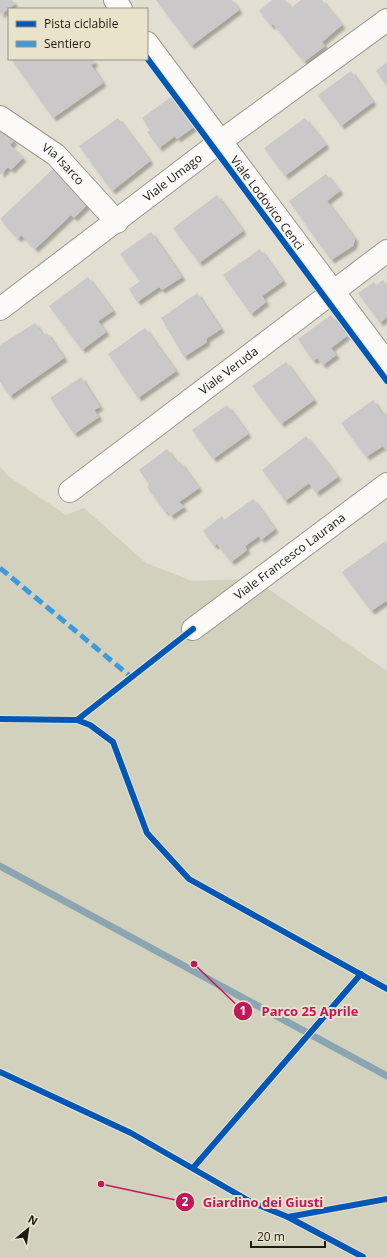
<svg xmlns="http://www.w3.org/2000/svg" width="387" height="1257" font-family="'Open Sans',sans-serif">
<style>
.green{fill:#d1d1bd}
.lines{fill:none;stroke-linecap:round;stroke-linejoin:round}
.stream{stroke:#8ba6b2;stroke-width:7}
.building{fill:#cac8c8;filter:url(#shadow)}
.street-casing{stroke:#9a988e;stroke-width:24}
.street{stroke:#fbfaf8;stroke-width:22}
.quiet{stroke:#3c9bde;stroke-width:5;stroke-dasharray:10 5;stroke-linecap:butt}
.cycleway-casing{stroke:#e9e3cb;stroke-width:8}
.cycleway{stroke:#0057b8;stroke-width:6}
.labels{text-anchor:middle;stroke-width:4;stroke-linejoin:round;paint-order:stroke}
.street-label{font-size:12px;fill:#1d1b12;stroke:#e9e3cb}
.leader{fill:none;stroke:#c2185b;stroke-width:1.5}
.callout-dot{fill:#c2185b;stroke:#e9e3cb;stroke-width:1.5}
.mark-label{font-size:12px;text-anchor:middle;font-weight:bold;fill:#fff}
.callout-label{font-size:13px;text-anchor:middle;font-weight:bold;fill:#c2185b;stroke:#e9e3cb;stroke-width:4;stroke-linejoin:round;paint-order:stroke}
</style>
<defs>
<filter id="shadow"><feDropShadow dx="3.5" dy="3.5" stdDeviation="1" flood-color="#0004"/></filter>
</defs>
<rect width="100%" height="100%" fill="#e2dfd2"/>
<path class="green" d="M0 466 8 476 66 515 84 508 146 563 192 581 254 579 387 671V1257H0Z"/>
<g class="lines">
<path class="stream" d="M0 866 387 1076"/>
</g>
<g class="building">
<path d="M0 0H12L15 4 0 15Z"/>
<path d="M156 0H232L239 10 191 46Z"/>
<path d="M272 0H285L291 8 301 0H322L342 25 322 42 325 46 304 62 273 24 271 26 259 11Z"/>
<path d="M11 59H92L95 63 91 65 103 83 53 118Z"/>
<path d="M387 62V86L376 71Z"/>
<path d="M351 71 373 102 341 126 318 95Z"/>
<path d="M171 97 194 127 177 139 175 136 159 148 147 132 150 130 142 118Z"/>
<path d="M118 118 150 161 112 191 79 146Z"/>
<path d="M305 118 326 145 285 176 264 148Z"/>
<path d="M0 126 14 141 10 145 23 158 11 170 8 167 0 175Z"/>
<path d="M55 167 89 203 74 218 71 215 35 249 21 235 18 239 0 219Z"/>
<path d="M326 174 340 191 327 201 355 239 353 246 331 260 289 201Z"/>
<path d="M217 195 243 231 199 263 173 228Z"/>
<path d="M151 232 182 277 162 290 159 287 137 302 129 289 140 281 120 254Z"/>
<path d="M260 249 283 281 262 296 266 302 251 314 223 275Z"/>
<path d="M88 277 113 311 98 321 106 332 82 350 49 306Z"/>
<path d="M383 280 387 287V317L380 323 358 293 374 282 376 285Z"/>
<path d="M197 293 221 329 206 339 207 342 184 357 161 318Z"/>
<path d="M331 315 347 336 331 348 336 355 323 365 317 358 313 361 298 339Z"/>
<path d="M35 323 43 335 47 333 64 358 10 396 0 382V345Z"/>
<path d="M145 328 176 371 138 398 108 354Z"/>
<path d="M286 362 314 400 281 424 252 386Z"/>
<path d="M81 377 100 407 94 410 99 417 74 434 50 398Z"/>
<path d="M373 400 383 415 387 412V452L383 446 366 457 341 423Z"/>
<path d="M227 405 248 434 213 459 192 430Z"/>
<path d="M306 436 338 477 316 493 309 483 285 501 262 470Z"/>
<path d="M167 449 178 464 180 462 199 488 179 502 184 507 171 516 167 511 165 512 147 487 149 484 139 470Z"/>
<path d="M253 499 275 529 261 540 259 536 245 546 247 550 231 562 217 544 214 546 203 531 222 516 224 520Z"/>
<path d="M385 541 387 544V602L386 601 371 611 342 572Z"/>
</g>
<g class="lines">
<g class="street-casing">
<g id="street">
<path d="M115 0 121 9"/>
<path id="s1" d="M147 43 387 363"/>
<path id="s2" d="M0 117 56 155 117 222"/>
<path id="s3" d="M0 309 221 141 387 20"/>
<path id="s4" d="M70 491 387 251"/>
<path id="s5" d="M193 629 387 484"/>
</g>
</g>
<use href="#street" class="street"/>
<path class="quiet" d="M0 568 131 677"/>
<g class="cycleway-casing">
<g id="cycleway">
<path d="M147 58 387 381"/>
<path d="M0 719 77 720 90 725 113 742 147 833 189 879 387 989"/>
<path d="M77 720 193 629"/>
<path d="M0 1072 131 1133 251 1202 288 1217 363 1257"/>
<path d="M193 1168 361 974"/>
<path d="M288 1217 387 1199"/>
</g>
</g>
<use href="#cycleway" class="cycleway"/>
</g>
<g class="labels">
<g class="street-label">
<text dy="4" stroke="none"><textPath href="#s2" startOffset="79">Via Isarco</textPath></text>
<text dy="4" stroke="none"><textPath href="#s3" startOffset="217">Viale Umago</textPath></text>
<text dy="4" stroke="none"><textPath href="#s1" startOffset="200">Viale Lodovico Cenci</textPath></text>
<text dy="4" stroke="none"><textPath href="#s4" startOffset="199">Viale Veruda</textPath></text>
<text dy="4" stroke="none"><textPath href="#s5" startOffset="121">Viale Francesco Laurana</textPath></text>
</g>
</g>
<path class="leader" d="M194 964L243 1011M101 1184L185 1202"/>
<g class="callout-dot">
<circle cx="194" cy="964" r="4"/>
<circle cx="101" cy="1184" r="4"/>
<circle cx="243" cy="1011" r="10"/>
<circle cx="185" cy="1202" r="10"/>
</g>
<g class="mark-label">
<text x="243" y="1015">1</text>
<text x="185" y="1206">2</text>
</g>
<g class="callout-label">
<text x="310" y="1016">Parco 25 Aprile</text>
<text x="263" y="1207">Giardino dei Giusti</text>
</g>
<rect x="8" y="8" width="140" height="52" fill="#e9e3cb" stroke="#979381"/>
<rect x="16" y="21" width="20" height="6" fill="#0057b8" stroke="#979381"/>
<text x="44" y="28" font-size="12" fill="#1d1b12">Pista ciclabile</text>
<rect x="16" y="41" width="20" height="6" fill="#3c9bde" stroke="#979381"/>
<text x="44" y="48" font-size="12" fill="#1d1b12">Sentiero</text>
<g transform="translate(28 1229) rotate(29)" stroke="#e9e3cb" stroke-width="3" paint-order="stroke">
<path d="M0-3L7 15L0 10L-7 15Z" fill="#1d1b12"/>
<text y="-6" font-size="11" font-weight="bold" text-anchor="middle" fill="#1d1b12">N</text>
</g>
<path d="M251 1241v6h74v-6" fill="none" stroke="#1d1b12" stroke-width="2"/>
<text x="257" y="1241" font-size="12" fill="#1d1b12" stroke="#e9e3cb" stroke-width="3" paint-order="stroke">20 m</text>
</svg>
